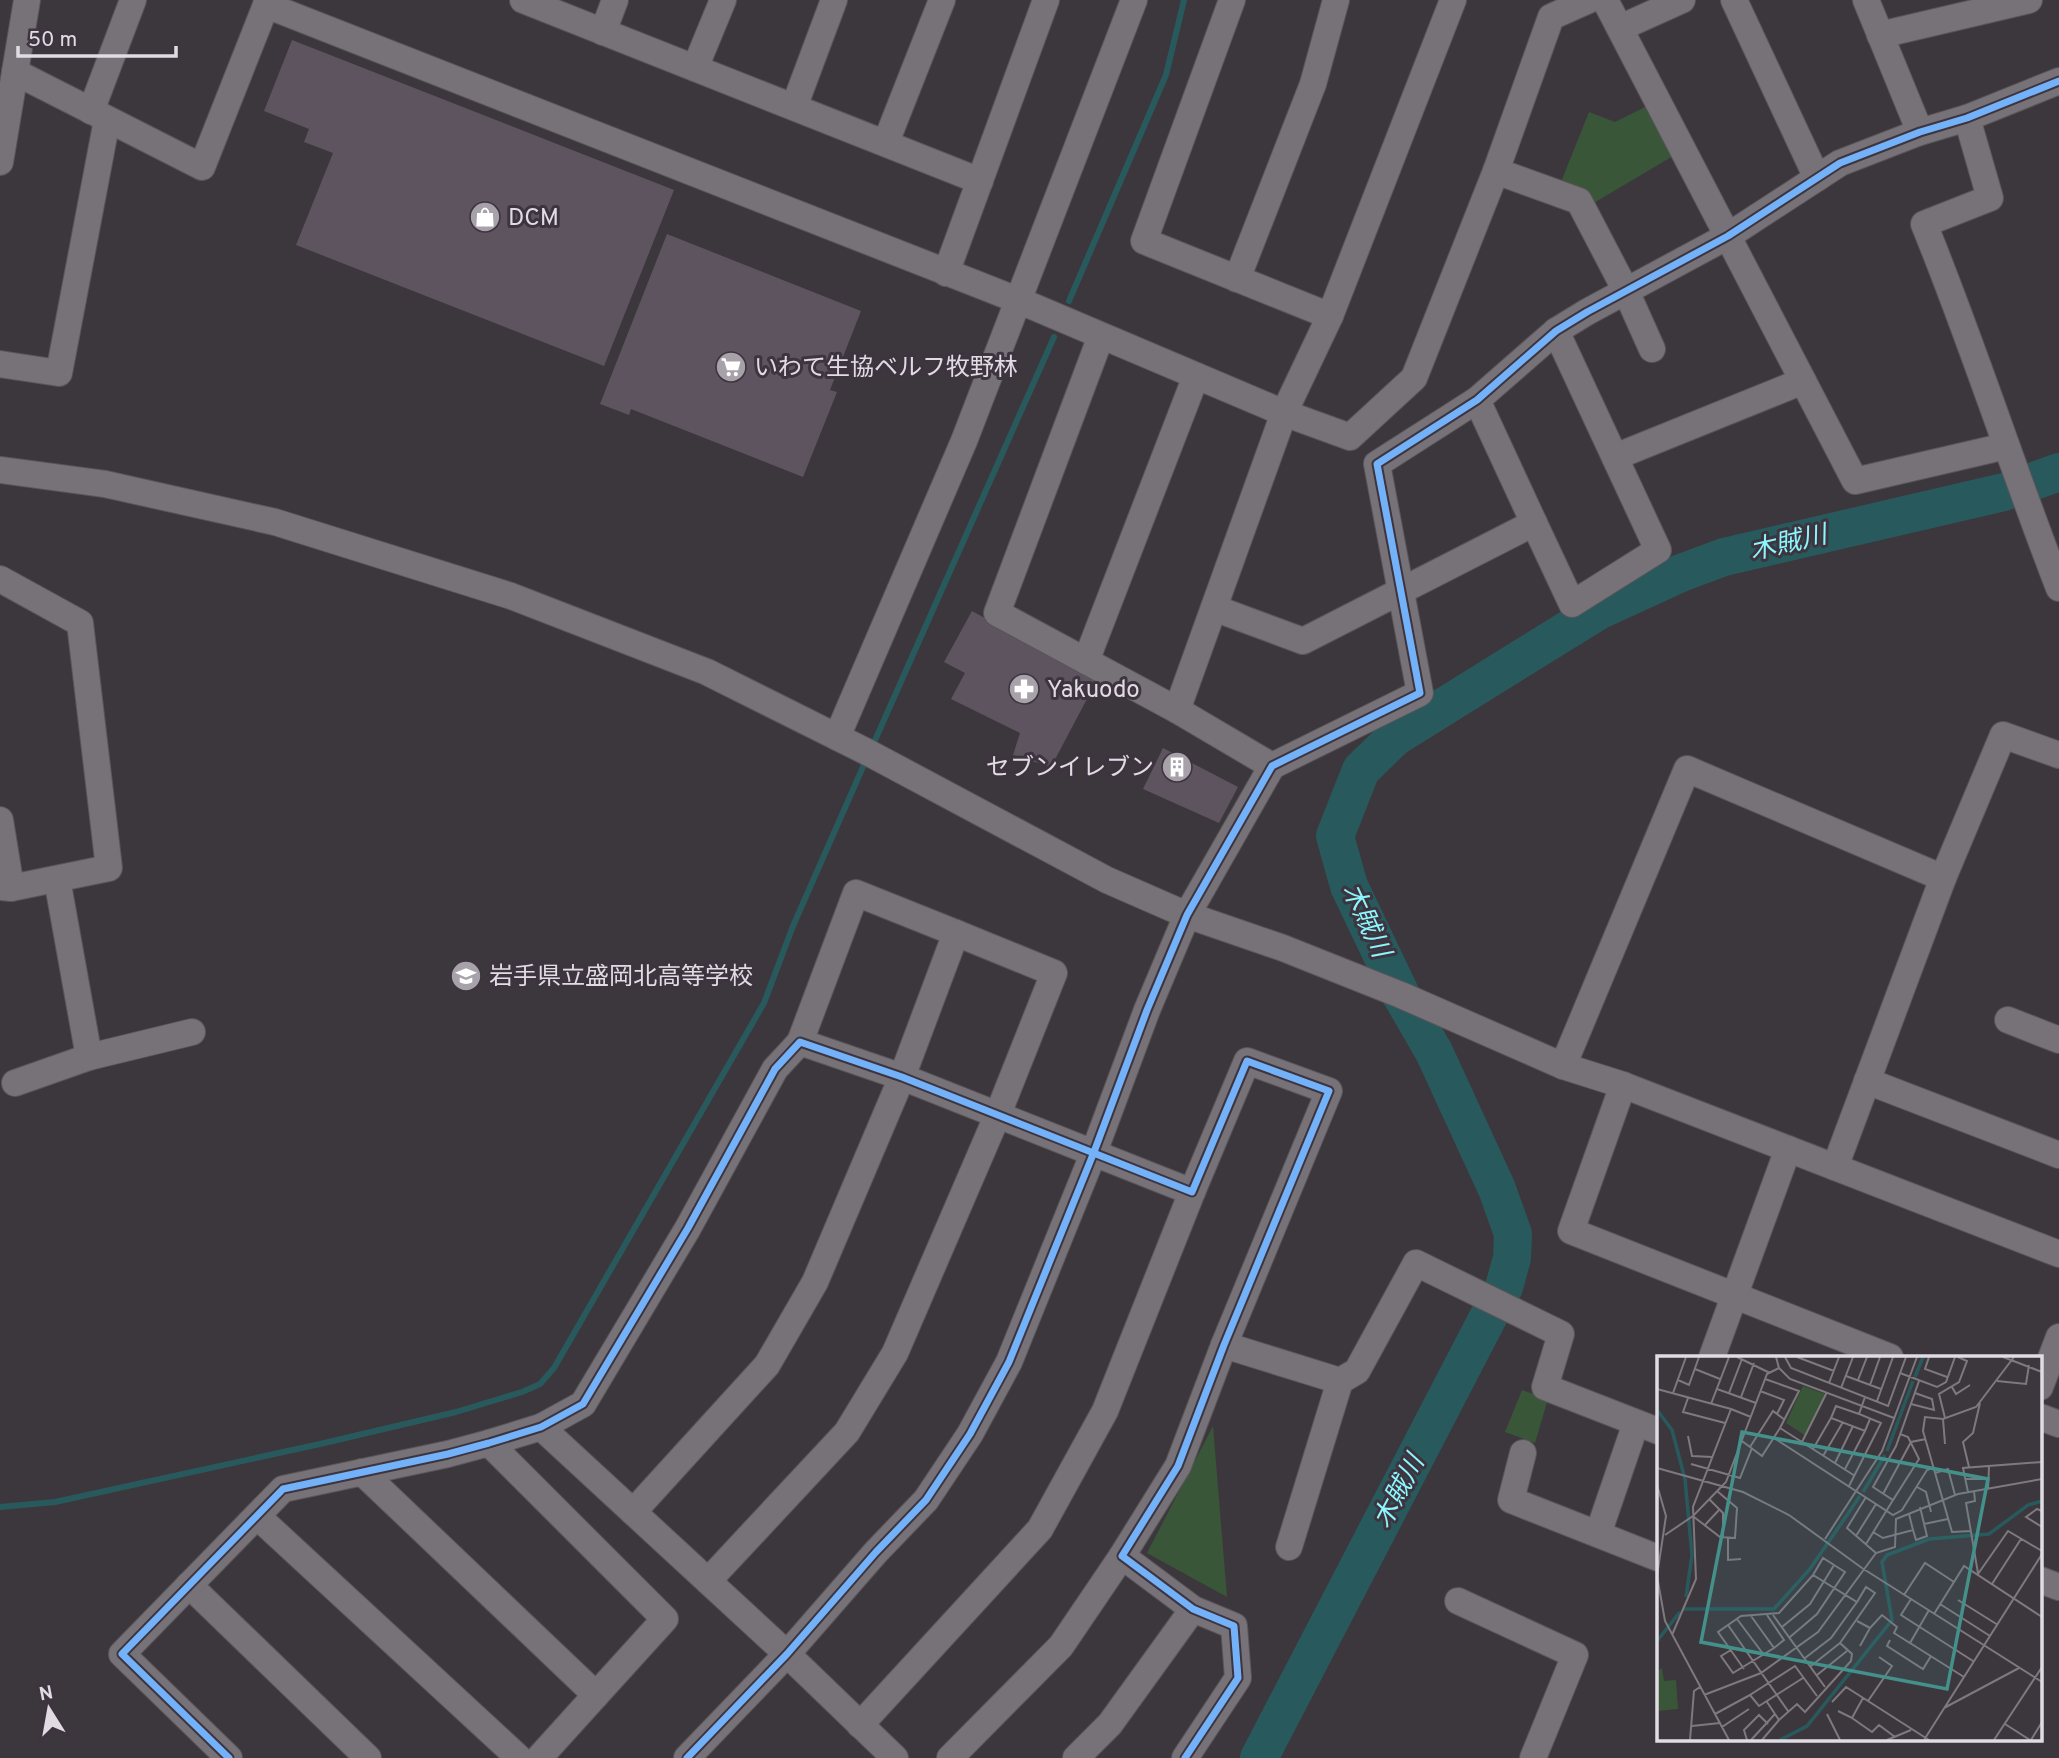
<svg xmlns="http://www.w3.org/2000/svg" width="2059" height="1758" font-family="Overpass,'Noto Sans JP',sans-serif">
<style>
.green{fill:#395639}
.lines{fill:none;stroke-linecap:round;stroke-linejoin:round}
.stream{stroke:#285a5d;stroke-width:6}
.river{stroke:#285a5d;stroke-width:38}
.building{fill:#5e5460}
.minor-casing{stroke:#595559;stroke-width:28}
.minor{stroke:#767277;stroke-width:26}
.cycleway-casing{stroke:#3d343f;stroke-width:11}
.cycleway{stroke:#73b2f8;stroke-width:7}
.labels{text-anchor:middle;stroke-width:6;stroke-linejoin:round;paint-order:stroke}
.poi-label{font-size:24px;fill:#e1dce3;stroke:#3d343f;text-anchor:start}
.water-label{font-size:26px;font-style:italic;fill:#8bf7fd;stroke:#3d343f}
.inset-river{fill:none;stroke:#285a5d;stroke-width:3.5}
.inset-road{fill:none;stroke:#7e797f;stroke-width:2}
.view{fill:#44908b;fill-opacity:0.15;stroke:#44908b;stroke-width:3.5}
.inset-edge{fill:none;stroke:#e1dce3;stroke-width:3.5}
</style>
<rect width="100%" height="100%" fill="#3c373c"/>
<g class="green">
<path d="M1645 107 1673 156 1592 204 1561 182 1589 112 1615 122Z"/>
<path d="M1522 1390 1548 1399 1535 1443 1505 1432Z"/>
<path d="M1213 1426 1227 1597 1147 1553Z"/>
</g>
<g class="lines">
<g class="stream">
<path d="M1069 301 1166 75 1184 0"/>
<path d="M872 747 1054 337"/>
<path d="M0 1507 55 1502 320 1444 456 1412 522 1392 540 1384 554 1368 764 1003 793 926 866 760"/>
</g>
<path class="river" d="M1259 1758 1496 1302 1504 1287 1512 1258 1513 1234 1497 1189 1434 1052 1401 995 1349 886 1335 836 1361 770 1395 737 1598 611 1681 573 1724 557 2004 492 2059 472"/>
</g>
<g class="building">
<path d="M292 40 674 190 604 366 296 245 333 153 304 142 309 129 264 111Z"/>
<path d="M667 234 861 311 830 390 837 392 803 477 631 409 629 415 600 404Z"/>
<path d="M972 611 1097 680 1051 767 1013 755 1020 733 951 699 965 673 944 662Z"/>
<path d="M1163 748 1238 787 1219 823 1143 789Z"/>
</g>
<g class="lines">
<g class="minor-casing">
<g id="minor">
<path d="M523 0 980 181"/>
<path d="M1232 0 1144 241 1330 316 1453 0"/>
<path d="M1605 0 1855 481 2006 446"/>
<path d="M1734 0 1817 178"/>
<path d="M1866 0 1920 132"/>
<path d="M266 5 1020 301 1284 413 1350 437 1414 378 1496 171 1551 17 1589 0"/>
<path d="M1620 28 1682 0"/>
<path d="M603 32 615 0"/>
<path d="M1880 35 2029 0"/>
<path d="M695 68 723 0"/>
<path d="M15 72 202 167 268 0"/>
<path d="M794 107 834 0"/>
<path d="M91 111 133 0"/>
<path d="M1967 118 1990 198 1924 224C1973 344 2012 467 2059 588"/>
<path d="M888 137 942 0"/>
<path d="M0 162 27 0"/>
<path d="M1496 171 1579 201 1626 291 1652 349"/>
<path d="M946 273 1046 0"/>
<path d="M1237 279 1313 84 1336 0"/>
<path d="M1101 336 997 613 1177 710 1272 766"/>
<path d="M0 364 59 373 107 120"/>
<path d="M1615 457 1803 381"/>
<path d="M0 470 105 484 275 522 511 596 707 672 869 753 1107 880 1187 915 1283 948 1401 995 1563 1066 1623 1085 2059 1254"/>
<path d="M1534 523 1572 604 1658 550 1556 331"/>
<path d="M0 579 80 623 109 868 11 888 0 887"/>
<path d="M1214 608 1303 641 1534 523 1477 400"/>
<path d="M1086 661 1196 376"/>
<path d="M1177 710 1284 413 1330 316"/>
<path d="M837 737 964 441 1134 0"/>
<path d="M0 820 11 888"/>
<path d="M57 879 89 1057 192 1032"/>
<path d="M2008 1020 2059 1040"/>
<path d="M1563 1066 1687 769 1943 878"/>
<path d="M1867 1081 2059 1155"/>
<path d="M15 1083 89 1057"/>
<path d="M1623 1085 1571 1231 1890 1357"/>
<path d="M1835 1167 1943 878 2003 735 2059 755"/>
<path d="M1224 1345 1340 1381 1289 1547"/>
<path d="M1712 1357 1788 1149"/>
<path d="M1340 1381 1357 1371 1416 1263 1561 1334 1545 1387 1658 1431"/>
<path d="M2040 1387 2059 1337"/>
<path d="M2040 1417 2059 1424"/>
<path d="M541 1427 787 1654 895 1758"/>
<path d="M489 1443 665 1619 596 1695"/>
<path d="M1523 1453 1511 1500 1658 1558"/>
<path d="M362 1472 596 1695 539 1758"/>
<path d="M633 1512 767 1365 815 1282 902 1077 956 933 856 893 800 1042"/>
<path d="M257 1516 519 1758"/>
<path d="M1598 1534 1636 1423"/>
<path d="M2040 1580 2059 1587"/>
<path d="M708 1581 847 1432 895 1353 998 1114 1054 973 956 933"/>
<path d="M189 1585 368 1758"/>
<path d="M1458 1601 1575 1655 1533 1758"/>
<path d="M860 1725 1040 1529 1105 1411 1192 1192"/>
<path d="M229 1758 122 1654 283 1489 448 1454 489 1443 541 1427 583 1404 688 1228 775 1069 800 1042 902 1077 1192 1192 1247 1061 1329 1091 1224 1345 1178 1466 1122 1556 1193 1609 1234 1626 1238 1678 1185 1758"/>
<path d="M687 1758 787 1654 876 1552 926 1500 970 1434 1009 1362 1094 1152 1147 1010 1187 915 1272 766 1420 693 1377 464 1477 400 1556 331 1587 312 1728 236 1840 163 1920 132 1967 118 2059 81"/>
<path d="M950 1758 1061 1646 1122 1556"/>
<path d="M1076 1758 1110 1724 1193 1609"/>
</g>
</g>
<use href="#minor" class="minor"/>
<g class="cycleway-casing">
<g id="cycleway">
<path d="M229 1758 122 1654 283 1489 448 1454 489 1443 541 1427 583 1404 688 1228 775 1069 800 1042 902 1077 1192 1192 1247 1061 1329 1091 1224 1345 1178 1466 1122 1556 1193 1609 1234 1626 1238 1678 1185 1758"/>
<path d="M687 1758 787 1654 876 1552 926 1500 970 1434 1009 1362 1094 1152 1147 1010 1187 915 1272 766 1420 693 1377 464 1477 400 1556 331 1587 312 1728 236 1840 163 1920 132 1967 118 2059 81"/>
</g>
</g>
<use href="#cycleway" class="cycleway"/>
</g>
<defs>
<g id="shop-disc" transform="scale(1.575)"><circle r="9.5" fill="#a7a2a9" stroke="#3d343f"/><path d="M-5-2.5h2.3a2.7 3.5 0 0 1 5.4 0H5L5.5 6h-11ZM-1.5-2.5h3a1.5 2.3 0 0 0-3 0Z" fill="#fff"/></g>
<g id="supermarket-disc" transform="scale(1.575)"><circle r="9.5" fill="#a7a2a9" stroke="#3d343f"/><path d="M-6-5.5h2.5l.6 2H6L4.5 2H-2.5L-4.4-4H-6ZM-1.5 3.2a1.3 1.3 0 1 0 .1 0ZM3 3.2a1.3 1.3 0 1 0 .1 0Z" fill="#fff"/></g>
<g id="pharmacy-disc" transform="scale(1.575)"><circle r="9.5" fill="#a7a2a9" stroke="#3d343f"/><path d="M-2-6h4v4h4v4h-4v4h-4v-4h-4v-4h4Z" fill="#fff"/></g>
<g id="building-disc" transform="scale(1.575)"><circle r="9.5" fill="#a7a2a9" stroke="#3d343f"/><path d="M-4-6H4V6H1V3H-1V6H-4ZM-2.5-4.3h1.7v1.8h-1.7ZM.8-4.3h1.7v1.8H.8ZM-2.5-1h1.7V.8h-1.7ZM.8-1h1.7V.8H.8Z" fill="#fff"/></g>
<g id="school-disc" transform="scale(1.575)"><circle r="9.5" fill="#a7a2a9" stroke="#3d343f"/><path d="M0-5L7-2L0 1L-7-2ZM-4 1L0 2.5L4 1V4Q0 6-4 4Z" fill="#fff"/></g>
</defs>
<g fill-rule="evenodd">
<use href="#shop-disc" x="485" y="217"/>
<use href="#supermarket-disc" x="731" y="367"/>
<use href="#pharmacy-disc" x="1024" y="689"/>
<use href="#building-disc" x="1177" y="767"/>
<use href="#school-disc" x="466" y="976"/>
</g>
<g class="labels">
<g class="poi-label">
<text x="508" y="225">DCM</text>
<text x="754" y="375">いわて生協ベルフ牧野林</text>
<text x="1047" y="697">Yakuodo</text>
<text x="1154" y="775" text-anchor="end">セブンイレブン</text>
<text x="489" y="984">岩手県立盛岡北高等学校</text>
</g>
<g class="water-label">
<text transform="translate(1788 542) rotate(-13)" y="9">木賊川</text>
<text transform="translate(1367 920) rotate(65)" y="9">木賊川</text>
<text transform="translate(1398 1491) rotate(-62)" y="9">木賊川</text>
</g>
</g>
<g transform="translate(1657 1356)">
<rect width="385" height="385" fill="#3c373c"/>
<path d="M146 30 168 38 149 80 129 67ZM5 312 7 325 19 324 21 353 0 355V315Z" fill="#395639"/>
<path class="inset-river" d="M258 21 266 1M0 54 15 74 28 123 35 199 29 241M230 95 256 25M206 136 228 99M26 253H117L153 213 203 140M0 285 23 256M123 384 150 370 235 264 225 206 230 199 272 183 332 178 371 149 385 145"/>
<path class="inset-road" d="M80 1 113 17M119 1 122 12 133 23 237 62M128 1 134 12 231 50 249 1M140 1 177 15M272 1 268 13 290 21M346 1 385 16M38 13 63 23M243 17 280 31 289 26 298 1M189 20 224 33M108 23 142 35 123 72 198 120M21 24 32 29 42 1M201 24 210 1M340 25 369 28 372 9M172 27 182 1M213 29 223 1M295 31 299 38 313 29M184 32 196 1M0 33 74 53 36 151 39 223 15 279M60 33 99 47M103 35 127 44 120 58M16 37 29 1M72 37 85 3M84 41 97 7M31 42 26 56 68 67M220 45 236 1M54 48 72 1M254 48 277 54 275 43 258 37M74 53 94 61M202 58 179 50 174 62 208 75 213 63M288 62 282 38 302 26 310 5 301 1M286 63 288 88M243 78 251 81 262 103 236 144 216 131 239 90 262 25M31 80 35 100 55 101M117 82 236 159 245 154 270 114 276 112M85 85 105 100 123 72M145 86 170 36M93 91 116 55 128 64M156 93 174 62M166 100 186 66M178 107 196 70M34 108 83 122 95 92M312 111 306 86 316 77 323 47M0 112 86 136 132 159 205 212 385 326M188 113 208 75M278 117 291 113 298 139M309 123H331M0 129 9 160 0 220 8 265 72 384M192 130 224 67 202 58 208 41M260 131 269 136 274 156M331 133 332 111M317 135 318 145 309 147 321 217M311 136 306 112 385 106M226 138 254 86 269 83M209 141 190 172 219 197M52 143 66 157V182M385 155 380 153 369 161 385 171M37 161 63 181 78 182 80 152 60 135M267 168 291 163M47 170 62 154M256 174 259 184 270 180 263 151M314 175 295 176 266 75 268 61 286 63 319 51 357 1M216 176 226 182 256 174 252 158M8 179 36 160 69 126 110 18 122 12M199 180 219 148M71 182V204L84 203M168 183 225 95 260 1M209 188 236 144M321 218 351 175 385 195M335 228 364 183M247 239 268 207 297 226M254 243 244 259 316 305M301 244 341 269M283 248 333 280M277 258 307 210 385 261M110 259 127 284 117 292M116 259 168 331M80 263 107 299M200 265 213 272 203 290M71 269 131 355M125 271 153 248 177 209 166 202 156 219M213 272 225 259 240 271 237 277 253 287 272 254M133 281 160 258 188 216 177 209M233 284 230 290 266 313 274 300M253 287 307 321M74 294 64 300 76 317 117 292 94 260M148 302 174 282 200 246M154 310 183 287M87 313 61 276 84 260 122 257 156 219 200 246 209 231 218 237 183 287 195 298 194 305 148 356 140 348 122 364 110 346M160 319 190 295M146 322 102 350 93 339 138 310 160 340M47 339 104 317 161 276 219 197 238 191 239 163 301 138 385 123M211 345 235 310 222 301M175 346 189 331 272 384M287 352 362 312M181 355 195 362 206 342M58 358 93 339M170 358 183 384M195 362 215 376 222 369 238 381M348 368 373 384M35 370 63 367M65 371 92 353M33 384 37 335 43 331M90 384 87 374 102 359 111 368M94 384 118 358M105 384 122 364M230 384 254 374M267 384 385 198M337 384 385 311M374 384 385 366"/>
<path class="view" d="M85 76 331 123 290 333 44 286Z"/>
<rect width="385" height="385" class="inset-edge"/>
</g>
<g transform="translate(49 1709) rotate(349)" stroke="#3d343f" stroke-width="5" paint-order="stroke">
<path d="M0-5L12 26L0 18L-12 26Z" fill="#e1dce3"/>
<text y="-10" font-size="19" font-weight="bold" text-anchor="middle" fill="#e1dce3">N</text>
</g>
<path d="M18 46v10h158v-10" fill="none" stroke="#e1dce3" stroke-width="3.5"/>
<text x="28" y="46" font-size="21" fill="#e1dce3" stroke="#3d343f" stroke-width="5" paint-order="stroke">50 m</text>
</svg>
